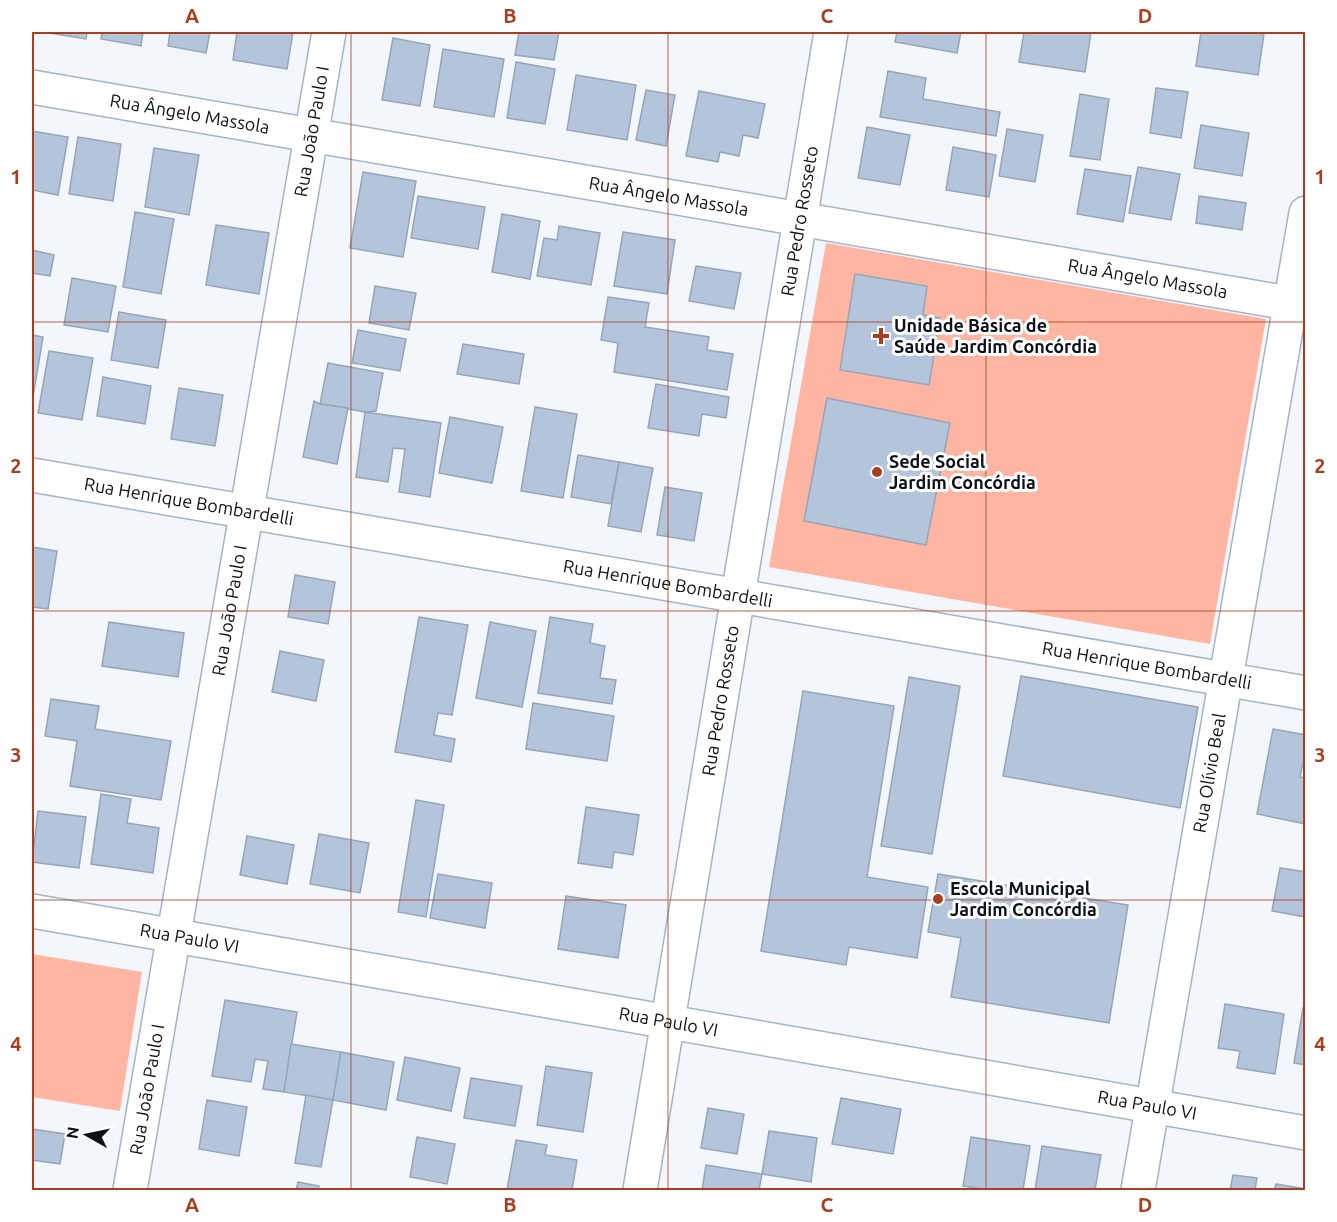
<svg xmlns="http://www.w3.org/2000/svg" width="1337" height="1222" font-family="Ubuntu,sans-serif">
<style>
.green{fill:#feb6a2}
.building{fill:#b4c4da;stroke:#95a5b9;stroke-width:1.5}
.lines{fill:none;stroke-linecap:round;stroke-linejoin:round}
.minor-casing{stroke:#a4b4c9;stroke-width:36}
.minor{stroke:#fff;stroke-width:33}
.grid{fill:none;stroke:#a83f21;stroke-width:1.5;stroke-opacity:0.55}
.poi-dot{fill:#a83f21;stroke:#fff;stroke-width:2}
.labels{text-anchor:middle;stroke-width:6;stroke-linejoin:round;paint-order:stroke}
.street-label{font-size:18px;fill:#0d121a;stroke:#fff}
.poi-label{font-size:18px;font-weight:bold;fill:#0d121a;stroke:#fff;text-anchor:start}
.neatline{fill:none;stroke:#a83f21;stroke-width:2}
.grid-label{font-size:20px;text-anchor:middle;font-weight:bold;fill:#a83f21}
</style>
<rect width="100%" height="100%" fill="#f3f6fb"/>
<g class="green">
<path d="M826 243 1266 319 1210 644 769 567Z"/>
<path d="M32 954 142 972 120 1111 32 1097Z"/>
</g>
<g class="building">
<path d="M43 32H87L86 39Z"/>
<path d="M102 32H143L141 46 101 39Z"/>
<path d="M170 32H210L206 53 168 46Z"/>
<path d="M237 32H293L287 69 233 60Z"/>
<path d="M519 32H559L554 60 515 55Z"/>
<path d="M897 32H961L957 53 895 42Z"/>
<path d="M1024 32H1091L1085 72 1019 62Z"/>
<path d="M1201 32H1247L1264 34 1258 75 1196 66Z"/>
<path d="M393 38 430 45 420 106 382 100Z"/>
<path d="M443 49 504 59 494 117 434 107Z"/>
<path d="M516 62 555 69 545 124 507 118Z"/>
<path d="M888 71 926 78 923 99 1000 112 996 136 880 117Z"/>
<path d="M576 75 636 85 627 140 567 130Z"/>
<path d="M1156 88 1188 92 1181 138 1150 133Z"/>
<path d="M646 90 675 95 666 146 636 140Z"/>
<path d="M699 91 765 104 758 138 743 135 739 156 720 152 718 162 686 156Z"/>
<path d="M1080 94 1109 99 1100 160 1070 156Z"/>
<path d="M1201 125 1249 133 1242 176 1194 168Z"/>
<path d="M867 127 910 135 900 185 858 178Z"/>
<path d="M1007 129 1043 135 1035 182 999 176Z"/>
<path d="M32 131 68 137 58 195 32 190Z"/>
<path d="M78 137 121 144 113 201 69 194Z"/>
<path d="M953 147 996 155 989 197 946 190Z"/>
<path d="M154 148 199 155 189 215 145 207Z"/>
<path d="M1138 167 1180 174 1171 220 1129 213Z"/>
<path d="M1085 169 1131 176 1123 222 1077 214Z"/>
<path d="M363 172 416 181 403 257 350 248Z"/>
<path d="M418 196 485 207 478 249 411 238Z"/>
<path d="M1199 196 1246 203 1242 230 1196 223Z"/>
<path d="M135 212 174 219 161 294 123 287Z"/>
<path d="M502 214 540 221 530 279 492 272Z"/>
<path d="M216 225 269 233 259 294 206 285Z"/>
<path d="M559 226 600 233 591 285 537 276 544 238 557 240Z"/>
<path d="M623 232 675 240 667 294 614 286Z"/>
<path d="M32 250 54 255 50 276 32 273Z"/>
<path d="M696 266 741 273 734 309 689 301Z"/>
<path d="M855 274 927 286 923 315 940 318 929 385 840 370Z"/>
<path d="M72 278 116 286 108 332 64 325Z"/>
<path d="M375 286 416 293 409 330 369 323Z"/>
<path d="M608 297 649 303 645 327 709 337 707 350 733 354 727 390 614 372 618 343 601 340Z"/>
<path d="M119 312 166 320 158 368 111 360Z"/>
<path d="M358 330 406 339 400 371 352 363Z"/>
<path d="M32 335 43 337 32 403Z"/>
<path d="M463 344 524 354 519 384 457 374Z"/>
<path d="M49 351 93 358 82 420 38 413Z"/>
<path d="M328 363 383 373 376 411 365 412 320 404Z"/>
<path d="M103 377 151 386 145 424 97 416Z"/>
<path d="M656 384 729 397 726 418 702 414 699 436 648 428Z"/>
<path d="M179 388 223 395 215 446 171 439Z"/>
<path d="M827 398 950 423 926 545 804 521Z"/>
<path d="M314 401 320 404 348 408 337 464 303 457Z"/>
<path d="M535 407 577 414 563 498 521 491Z"/>
<path d="M365 412 441 423 430 497 399 492 405 449 393 448 388 482 356 477Z"/>
<path d="M450 417 503 427 492 483 439 473Z"/>
<path d="M578 455 619 462 611 504 571 497Z"/>
<path d="M619 462 653 468 641 532 608 526Z"/>
<path d="M665 487 702 493 694 541 657 535Z"/>
<path d="M32 547 57 551 48 609 32 607Z"/>
<path d="M295 575 335 582 328 624 288 617Z"/>
<path d="M419 617 468 625 452 715 438 713 434 735 455 739 451 762 395 752Z"/>
<path d="M550 617 593 624 590 643 605 646 600 678 616 680 612 704 538 693Z"/>
<path d="M109 622 184 633 178 677 102 666Z"/>
<path d="M490 622 536 631 522 707 476 698Z"/>
<path d="M280 651 324 660 316 701 272 692Z"/>
<path d="M1021 676 1198 707 1180 808 1003 776Z"/>
<path d="M909 677 960 686 932 854 881 846Z"/>
<path d="M803 691 894 706 867 877 928 887 917 958 849 947 846 965 761 951Z"/>
<path d="M51 699 99 706 95 729 171 741 161 800 70 786 77 741 45 736Z"/>
<path d="M533 703 614 716 607 761 526 749Z"/>
<path d="M1273 729 1306 735V749L1300 777 1306 778V824L1257 814Z"/>
<path d="M101 794 131 799 127 823 159 828 153 873 91 864Z"/>
<path d="M416 800 444 805 426 917 398 912Z"/>
<path d="M586 807 639 815 633 855 614 852 612 868 578 863Z"/>
<path d="M38 811 86 817 79 868 32 862Z"/>
<path d="M319 834 369 843 360 893 310 884Z"/>
<path d="M247 836 294 845 287 884 240 875Z"/>
<path d="M1280 868 1306 872V917L1272 911Z"/>
<path d="M438 874 492 883 485 928 430 918Z"/>
<path d="M938 874 1128 905 1109 1023 951 997 961 938 928 932Z"/>
<path d="M566 896 626 905 618 958 558 949Z"/>
<path d="M225 1000 297 1012 284 1092 263 1089 268 1061 255 1059 251 1082 212 1076Z"/>
<path d="M1225 1004 1284 1014 1275 1074 1237 1068 1240 1051 1218 1048Z"/>
<path d="M1303 1008 1306 1009V1065L1294 1063Z"/>
<path d="M291 1044 341 1052 333 1100 284 1092Z"/>
<path d="M341 1052 394 1062 386 1110 333 1100Z"/>
<path d="M405 1057 460 1068 451 1111 397 1100Z"/>
<path d="M546 1066 592 1073 583 1132 537 1125Z"/>
<path d="M471 1078 522 1086 515 1126 464 1118Z"/>
<path d="M306 1095 333 1100 321 1167 295 1163Z"/>
<path d="M841 1098 901 1109 893 1154 832 1144Z"/>
<path d="M207 1100 247 1107 239 1156 199 1149Z"/>
<path d="M708 1108 744 1114 737 1154 701 1148Z"/>
<path d="M32 1129 65 1134 60 1164 32 1160Z"/>
<path d="M769 1131 817 1138 811 1182 762 1174Z"/>
<path d="M417 1137 455 1144 447 1184 410 1177Z"/>
<path d="M971 1137 1030 1146 1023 1190H989L963 1186Z"/>
<path d="M516 1140 547 1145 545 1155 577 1160 572 1190H507Z"/>
<path d="M1042 1146 1101 1155 1095 1190H1035Z"/>
<path d="M706 1165 762 1174 759 1190H702Z"/>
<path d="M1233 1175 1257 1178 1255 1190H1230Z"/>
<path d="M298 1182 319 1186 318 1190H296Z"/>
<path d="M1276 1184 1306 1189V1190H1274Z"/>
</g>
<g class="lines">
<g class="minor-casing">
<g id="minor">
<path id="s1" d="M32 87 1306 306"/>
<path id="s2" d="M32 475 1306 693"/>
<path id="s3" d="M32 911 1306 1133"/>
<path id="s4" d="M130 1190 329 32"/>
<path id="s5" d="M640 1190 831 32"/>
<path id="s6" d="M1138 1190 1306 213"/>
</g>
</g>
<use href="#minor" class="minor"/>
</g>
<path class="grid" d="M351 32V1190M668 32V1190M986 32V1190M32 322H1306M32 611H1306M32 900H1306"/>
<g class="poi-dot">
<path d="M878 327h6v6h6v6h-6v6h-6v-6h-6v-6h6z"/>
<circle cx="877" cy="472" r="6"/>
<circle cx="938" cy="899" r="6"/>
</g>
<g class="labels">
<g class="street-label">
<text dy="6" stroke="none"><textPath href="#s1" startOffset="160">Rua Ângelo Massola</textPath></text>
<text dy="6" stroke="none"><textPath href="#s4" startOffset="1074">Rua João Paulo I</textPath></text>
<text dy="6" stroke="none"><textPath href="#s1" startOffset="646">Rua Ângelo Massola</textPath></text>
<text dy="6" stroke="none"><textPath href="#s5" startOffset="982">Rua Pedro Rosseto</textPath></text>
<text dy="6" stroke="none"><textPath href="#s1" startOffset="1132">Rua Ângelo Massola</textPath></text>
<text dy="6" stroke="none"><textPath href="#s2" startOffset="159">Rua Henrique Bombardelli</textPath></text>
<text dy="6" stroke="none"><textPath href="#s2" startOffset="645">Rua Henrique Bombardelli</textPath></text>
<text dy="6" stroke="none"><textPath href="#s4" startOffset="588">Rua João Paulo I</textPath></text>
<text dy="6" stroke="none"><textPath href="#s2" startOffset="1131">Rua Henrique Bombardelli</textPath></text>
<text dy="6" stroke="none"><textPath href="#s5" startOffset="496">Rua Pedro Rosseto</textPath></text>
<text dy="6" stroke="none"><textPath href="#s6" startOffset="423">Rua Olívio Beal</textPath></text>
<text dy="6" stroke="none"><textPath href="#s3" startOffset="160">Rua Paulo VI</textPath></text>
<text dy="6" stroke="none"><textPath href="#s3" startOffset="646">Rua Paulo VI</textPath></text>
<text dy="6" stroke="none"><textPath href="#s4" startOffset="102">Rua João Paulo I</textPath></text>
<text dy="6" stroke="none"><textPath href="#s3" startOffset="1132">Rua Paulo VI</textPath></text>
</g>
<g class="poi-label">
<text x="894" y="332">Unidade Básica de<tspan x="894" dy="21">Saúde Jardim Concórdia</tspan></text>
<text x="889" y="468">Sede Social<tspan x="889" dy="21">Jardim Concórdia</tspan></text>
<text x="950" y="895">Escola Municipal<tspan x="950" dy="21">Jardim Concórdia</tspan></text>
</g>
</g>
<rect width="1337" height="1222" fill="none" stroke="#ffffff" stroke-width="66"/>
<g transform="translate(87 1135) rotate(279)" stroke="#ffffff" stroke-width="4.5" paint-order="stroke">
<path d="M0-4.5L10 22L0 15L-10 22Z" fill="#0d121a"/>
<text y="-9" font-size="16" font-weight="bold" text-anchor="middle" fill="#0d121a">N</text>
</g>
<rect x="33" y="33" width="1271" height="1156" class="neatline"/>
<g class="grid-label">
<text x="192" y="23">A</text>
<text x="510" y="23">B</text>
<text x="827" y="23">C</text>
<text x="1145" y="23">D</text>
<text x="16" y="184">1</text>
<text x="1320" y="184">1</text>
<text x="16" y="473">2</text>
<text x="1320" y="473">2</text>
<text x="16" y="762">3</text>
<text x="1320" y="762">3</text>
<text x="16" y="1051">4</text>
<text x="1320" y="1051">4</text>
<text x="192" y="1212">A</text>
<text x="510" y="1212">B</text>
<text x="827" y="1212">C</text>
<text x="1145" y="1212">D</text>
</g>
</svg>
